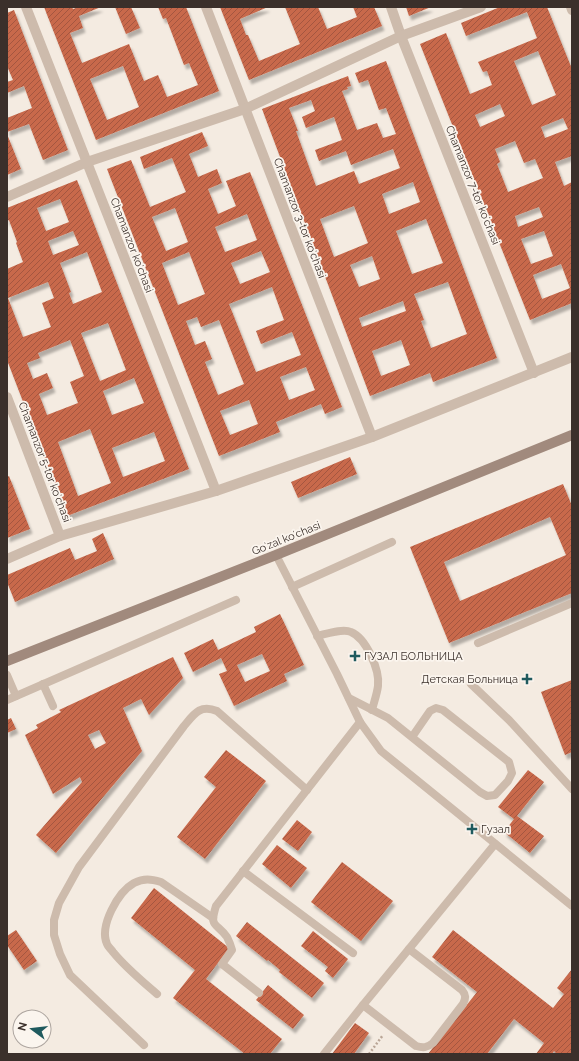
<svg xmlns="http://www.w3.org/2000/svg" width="579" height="1061" font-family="Raleway,sans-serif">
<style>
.building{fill:url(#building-hatch);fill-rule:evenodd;filter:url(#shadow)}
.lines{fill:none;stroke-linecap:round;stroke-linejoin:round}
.path{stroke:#b9a596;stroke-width:2.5;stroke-dasharray:2 2;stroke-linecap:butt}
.service{stroke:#cdbbac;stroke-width:8}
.minor{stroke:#cdbbac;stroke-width:10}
.secondary{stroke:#a18a7d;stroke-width:10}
.poi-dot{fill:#1f5a5e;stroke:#fbf5ee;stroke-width:1.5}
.labels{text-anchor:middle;stroke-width:3.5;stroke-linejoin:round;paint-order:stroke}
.street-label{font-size:11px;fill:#3b302b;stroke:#fbf5ee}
.poi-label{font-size:11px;fill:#3b302b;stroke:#fbf5ee;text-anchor:start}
</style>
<defs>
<pattern id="building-hatch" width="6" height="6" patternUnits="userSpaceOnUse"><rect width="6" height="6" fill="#c8694b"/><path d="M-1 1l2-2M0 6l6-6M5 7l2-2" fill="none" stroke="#a4573f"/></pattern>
<filter id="shadow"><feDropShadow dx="2.5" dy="4.5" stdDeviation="1" flood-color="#0004"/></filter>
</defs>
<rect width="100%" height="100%" fill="#f4ebe1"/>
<g class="building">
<path d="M44 7H72L73 9 79 7H101L79 16 83 28 70 33 82 63 129 44 144 81 158 75 167 97 198 85 189 63 184 65 166 18 163 19 158 7H186L219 91 96 140ZM123 66 139 107 107 120 90 79Z"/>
<path d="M115 7H131L140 28 126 34Z"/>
<path d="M220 7H268L240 19 246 35H248L259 61 300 44 285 7H318L327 29 357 17 353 7H374L382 26 249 80Z"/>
<path d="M406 7H431L409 16Z"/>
<path d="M500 7H547L572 69V156L555 162 564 186 572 182V303L530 320 420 44 446 33 470 94 492 85 487 71 483 72 478 62 537 38 527 12 466 36 461 23ZM538 51 556 95 532 105 514 61ZM500 104 505 116 480 127 475 115ZM563 118 568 129 545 138 541 127ZM515 141 524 163 535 159 543 178 508 192 497 164 500 162 495 149ZM539 207 543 217 518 227 515 216ZM544 231 553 256 531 264 521 239ZM561 264 570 288 542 299 533 275Z"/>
<path d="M14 10 68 150 43 160 29 124 7 132V118L32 108 24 86 7 93V82L13 80 7 66V13Z"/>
<path d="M386 61 497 358 433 382 430 373 370 396 262 109 348 76 351 86 347 87 348 89 342 91 357 130 377 123 383 138 396 134 386 108 379 110 368 80 359 83 355 73ZM311 100 315 111 302 117 306 128 334 117 342 140 315 150 319 161 346 151 351 165 393 149 400 168 359 184 354 171 316 186 296 131H298L289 108ZM413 182 420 202 389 214 382 194ZM354 206 368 243 334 257 320 219ZM426 219 443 263 412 274 396 231ZM372 256 380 279 359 287 350 265ZM448 282 467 334 431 348 421 321 424 320 414 294ZM403 301 406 311 362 327 359 318ZM401 340 410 365 381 376 372 351Z"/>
<path d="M202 132 208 146 189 154 198 177 217 169 222 183 208 189 218 214 236 206 226 181 250 172 342 407 325 414 321 404 276 422 280 432 219 456 107 169 131 160 150 207 186 192 172 158 144 169 140 157ZM175 208 188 242 166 251 152 217ZM247 214 257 240 225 252 215 227ZM261 251 270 272 240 284 231 263ZM189 252 205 294 178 305 162 263ZM272 287 284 320 256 331 261 344 292 332 301 355 256 372 229 304ZM197 317 201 327 219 320 244 384 218 395 205 362 212 359 205 341 195 345 186 321ZM306 367 315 390 289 400 280 377ZM249 400 258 424 230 435 220 411Z"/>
<path d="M7 134 21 169 7 175Z"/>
<path d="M77 180 189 469 67 516 7 360V269L23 262 16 243 17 242 9 220 7 221V208ZM60 199 69 222 46 231 37 208ZM73 231 79 245 53 255 48 241ZM87 252 102 292 73 304 69 293 71 292 60 263ZM48 282 54 298 42 303 51 327 23 337 8 298ZM108 323 126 370 100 381 81 333ZM70 340 84 376 70 382 78 403 47 415 39 394 53 388 47 373 33 379 27 363 40 358 38 353ZM134 378 144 403 112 415 103 391ZM90 429 111 483 78 496 58 442ZM154 432 165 461 123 477 112 448Z"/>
<path d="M350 457 357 474 298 498 291 482Z"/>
<path d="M9 476 30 529 7 538V522L8 521 7 518V477Z"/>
<path d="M563 484 572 506V593L449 643 410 547ZM550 517 566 555 460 601 444 562Z"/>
<path d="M103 533 114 559 15 602 7 582V575L70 548 75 560 97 551 92 539Z"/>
<path d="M280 614 304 665 284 674 287 681 234 706 219 674 227 671 221 658 193 672 184 653 213 639 218 650 256 632 254 627ZM262 654 270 671 245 682 237 665Z"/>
<path d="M173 657 183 678 149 715 141 699 123 708 142 751 56 853 36 835 82 782 80 777 53 794 25 735 38 728 36 725 61 712 59 710ZM99 730 106 743 95 749 88 735Z"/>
<path d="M572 680V752L565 755 541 692Z"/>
<path d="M11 718 16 729 7 733V720Z"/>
<path d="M226 750 266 781 205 859 177 837 216 787 204 777Z"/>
<path d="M528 770 544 782 517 816 544 836 530 853 504 832 514 819 498 807Z"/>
<path d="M297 820 312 832 298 851 282 839Z"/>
<path d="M277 845 307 868 291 888 262 864Z"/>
<path d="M342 862 393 901 361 941 311 902Z"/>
<path d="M154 888 229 948 206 979 282 1039 270 1054H245L173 998 195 970 131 918Z"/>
<path d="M247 922 324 983 312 998 279 972 280 970 268 960 267 961 236 936Z"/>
<path d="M16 930 37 961 24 970 7 945V936Z"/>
<path d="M453 930 553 1008 564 994 557 988 572 969V1054H557L554 1051 552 1054H536L544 1043 514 1019 487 1054H428L477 992 432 957Z"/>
<path d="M313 931 348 959 333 978 325 971 328 967 301 946Z"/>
<path d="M268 985 304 1015 293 1029 256 1000Z"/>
<path d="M355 1023 369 1033 354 1054H332Z"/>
</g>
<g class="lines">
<path class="path" d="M369 1054 383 1035"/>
<g class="service">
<path d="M276 555 337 674 360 722 381 751 572 906"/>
<path d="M292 587 392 542"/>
<path d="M317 636C326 634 343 628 351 632 366 638 380 670 378 686 377 694 374 702 372 710"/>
<path d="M478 643 572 603"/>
<path d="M7 675 16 696"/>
<path d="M43 684 53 706"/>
<path d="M471 684 509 720 572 789"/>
<path d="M349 698 388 718 480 792 487 796 495 795 508 781 512 773 509 762 443 710 436 708 430 711 412 737"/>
<path d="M7 700 236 600"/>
<path d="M243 871 353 953"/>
<path d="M259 993 222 964 232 950C231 946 229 941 227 937 216 922 209 928 216 906L360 722"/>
<path d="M157 994C142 981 126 968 113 952 111 949 108 947 107 944 99 926 118 892 134 883 144 878 151 879 161 882L213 918"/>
<path d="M363 1005 416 1046C423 1048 427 1048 433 1043L463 1004C466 998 466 995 462 990L409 949"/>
<path d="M144 1045 70 975 60 954 54 935V920L59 903 79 867 184 726C194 714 200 704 217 711L307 790"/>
<path d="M324 1054 363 1005 495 844"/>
</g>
<g class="minor">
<path d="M26 7 216 491"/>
<path d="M206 7 372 437"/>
<path d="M391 7 401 36 534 373"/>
<path d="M571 7 572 10"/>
<path d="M7 197 87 162 245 109 401 36 481 7"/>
<path d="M7 397 60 536"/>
<path d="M7 559 60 536 216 491 372 437 572 357"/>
</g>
<path class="secondary" d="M7 661 276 555 572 435"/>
</g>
<g class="poi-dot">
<path d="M353 650h4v4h4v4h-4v4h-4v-4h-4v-4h4z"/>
<path d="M525 673h4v4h4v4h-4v4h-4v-4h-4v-4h4z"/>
<path d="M470 823h4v4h4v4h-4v4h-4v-4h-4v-4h4z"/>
</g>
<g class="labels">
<g class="street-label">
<text transform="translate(473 185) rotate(68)" y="4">Chamanzor 7-tor koʻchasi</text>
<text transform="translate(300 218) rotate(69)" y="4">Chamanzor 3-tor koʻchasi</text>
<text transform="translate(132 245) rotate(69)" y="4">Chamanzor koʻchasi</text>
<text transform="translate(45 462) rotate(69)" y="4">Chamanzor 5-tor koʻchasi</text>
<text transform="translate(286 538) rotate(-22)" y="4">Goʻzal koʻchasi</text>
</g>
<g class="poi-label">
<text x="364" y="660">ГУЗАЛ БОЛЬНИЦА</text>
<text x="518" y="683" text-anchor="end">Детская Больница</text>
<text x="481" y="833">Гузал</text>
</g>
</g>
<rect width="579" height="1061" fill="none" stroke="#3b302b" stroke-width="16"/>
<g transform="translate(32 1029) rotate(285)"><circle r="19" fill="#fbf5ee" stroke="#aea6a0"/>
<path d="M0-3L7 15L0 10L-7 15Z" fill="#1f5a5e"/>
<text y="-6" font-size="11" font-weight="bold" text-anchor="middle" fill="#3b302b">N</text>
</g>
</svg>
